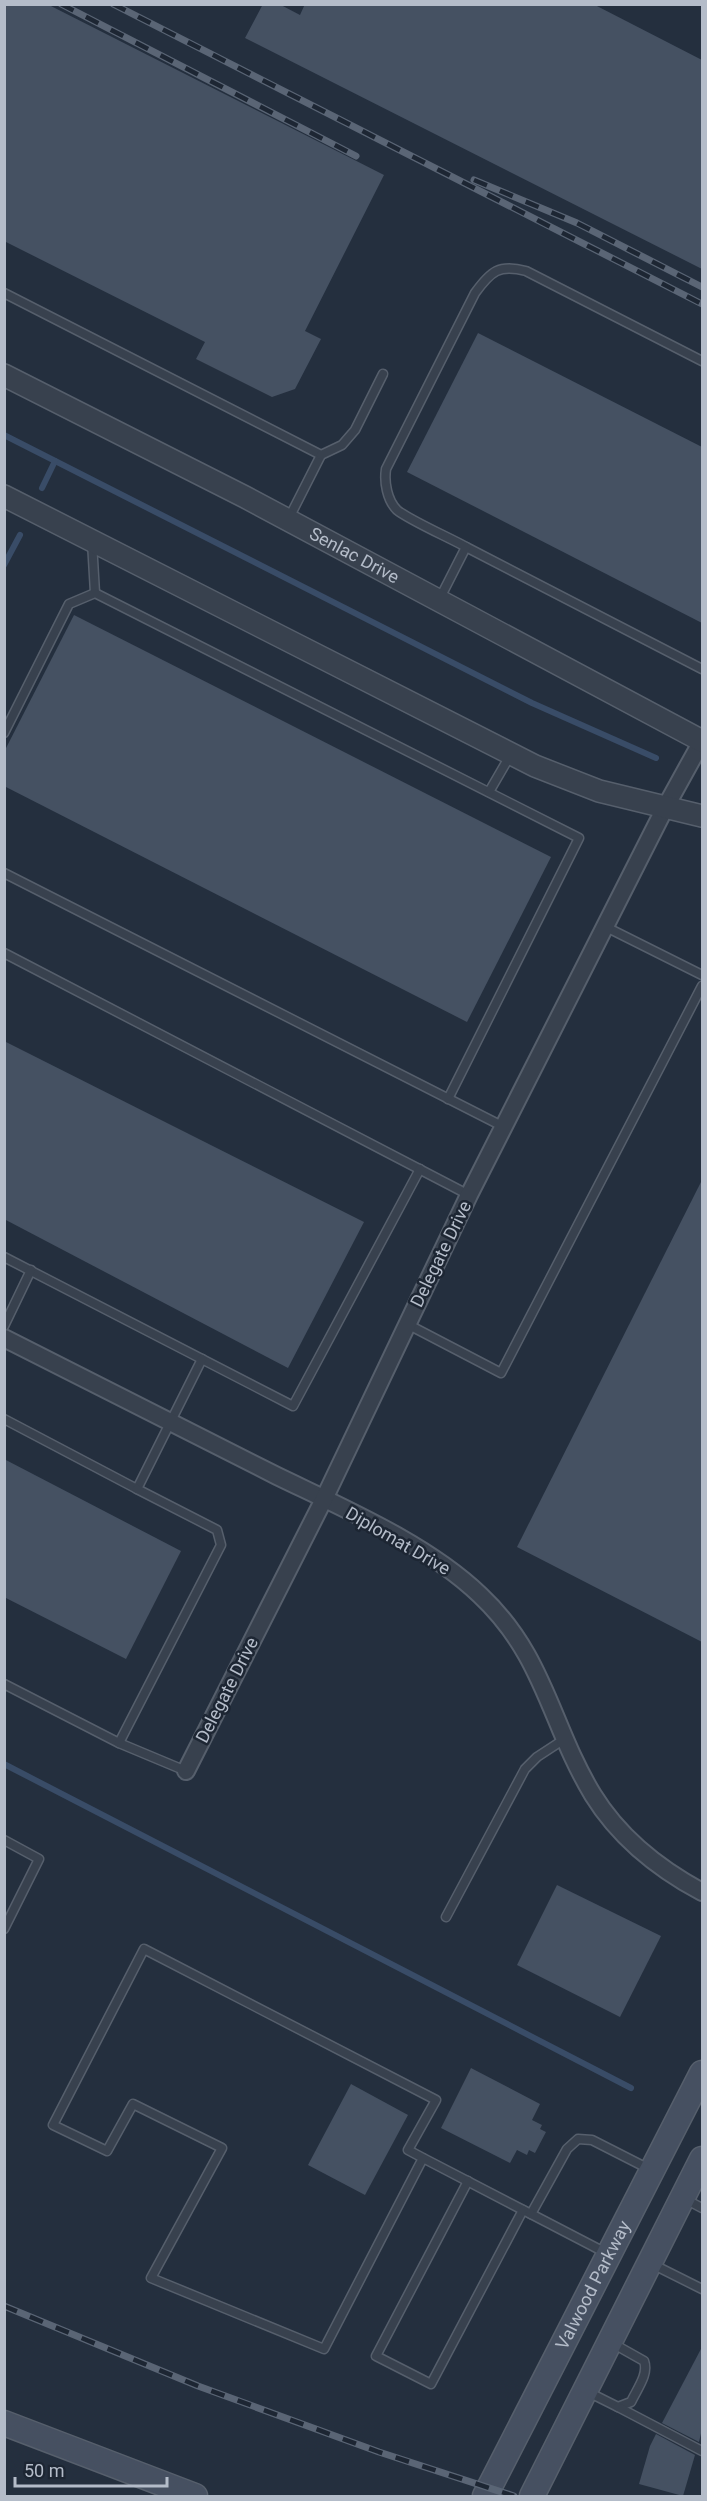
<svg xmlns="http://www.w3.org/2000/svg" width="707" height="2501" font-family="Roboto,sans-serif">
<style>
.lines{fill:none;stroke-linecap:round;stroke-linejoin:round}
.stream{stroke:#394c67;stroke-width:6}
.building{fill:#455162}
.service-casing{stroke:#565f6c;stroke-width:11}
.minor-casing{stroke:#565f6c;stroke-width:20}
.tertiary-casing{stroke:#565f6c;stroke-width:24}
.secondary-casing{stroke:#565f6c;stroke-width:27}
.service{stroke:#38414e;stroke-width:8}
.minor{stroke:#38414e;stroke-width:16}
.tertiary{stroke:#38414e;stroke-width:21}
.secondary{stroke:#465061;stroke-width:24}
.rail-casing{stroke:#5a6575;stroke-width:7}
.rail{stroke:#1d2633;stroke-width:4.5;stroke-dasharray:14;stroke-linecap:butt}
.labels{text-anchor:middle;stroke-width:5;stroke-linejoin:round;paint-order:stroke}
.street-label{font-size:18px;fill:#b4bcc9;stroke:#1d2633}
</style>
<rect width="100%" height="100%" fill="#242f3e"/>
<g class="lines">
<g class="stream">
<path d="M4 435 532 703 656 758"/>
<path d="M42 488 55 461"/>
<path d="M4 565 20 535"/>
<path d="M4 1764 631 2088"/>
</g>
</g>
<g class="building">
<path d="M4 4H47L384 175 305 331 321 339 295 389 272 397 196 359 205 342 4 241Z"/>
<path d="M263 4H279L300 15 305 4H593L702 60V269L245 38Z"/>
<path d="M478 333 702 447V623L407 472Z"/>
<path d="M74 615 551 857 467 1022 4 786V752Z"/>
<path d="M4 1041 364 1222 288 1368 4 1219Z"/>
<path d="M702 1180V1642L517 1547Z"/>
<path d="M4 1459 181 1551 126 1659 4 1597Z"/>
<path d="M557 1885 661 1936 620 2017 517 1965Z"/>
<path d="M471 2068 540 2104 532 2120 542 2125 540 2129 546 2132 535 2153 529 2150 527 2155 517 2150 510 2163 441 2128Z"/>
<path d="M351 2084 408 2115 365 2195 308 2165Z"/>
<path d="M702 2347V2429L699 2442 662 2423Z"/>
<path d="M656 2434 695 2455 683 2496 639 2484 650 2446Z"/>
</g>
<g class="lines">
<g class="service-casing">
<g id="service">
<path d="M4 293 321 455 288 520"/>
<path d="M321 455 342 445 355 430 383 374"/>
<path d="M92 542 95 593"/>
<path d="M466 547 702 669"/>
<path d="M439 600 466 547C450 538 409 520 397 510 387 500 384 482 386 469L475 293C491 271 499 264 526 271L702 361"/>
<path d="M4 733 69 604 95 593 579 838 448 1099"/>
<path d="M489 792 511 754"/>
<path d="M4 873 504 1127"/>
<path d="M606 927 702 975"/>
<path d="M4 953 469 1195"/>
<path d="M4 1257 293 1406 420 1169"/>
<path d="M407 1324 501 1373 702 986"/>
<path d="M4 1326 31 1270"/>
<path d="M4 1419 137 1489 202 1359"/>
<path d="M4 1684 119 1743 221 1545 217 1530 137 1489"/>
<path d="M119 1743 186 1771"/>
<path d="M4 1840 39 1859 4 1929"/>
<path d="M446 1917 525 1769 537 1757 566 1738"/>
<path d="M423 2158 324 2349 151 2278 222 2148 133 2104 107 2151 53 2125 144 1949 436 2100 408 2150 423 2158 523 2210 531 2214 567 2149 578 2139 592 2140 649 2169"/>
<path d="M468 2181 376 2356 431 2384 523 2210"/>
<path d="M683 2198 702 2208"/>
<path d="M531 2214 608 2254"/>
<path d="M652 2264 702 2289"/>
<path d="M586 2391 618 2407 631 2402C637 2389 649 2374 644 2361L612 2343"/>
<path d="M618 2407 702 2451"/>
</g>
</g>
<g class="minor-casing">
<g id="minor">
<path d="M4 1338C95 1384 186 1430 277 1476 343 1508 427 1544 480 1595 545 1656 550 1724 593 1795 619 1837 659 1869 702 1892"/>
<path d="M186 1771 324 1499 469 1195 665 808 702 741"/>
</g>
</g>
<g class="tertiary-casing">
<g id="tertiary">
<path id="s1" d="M4 375 245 497 702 741"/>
<path d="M4 496 535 766 599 791 702 816"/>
</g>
</g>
<g class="secondary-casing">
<g id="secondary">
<path d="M4 2423 195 2496"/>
<path id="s2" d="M485 2496 702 2073"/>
<path d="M532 2496 702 2159"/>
</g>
</g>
<use href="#service" class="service"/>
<use href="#minor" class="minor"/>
<use href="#tertiary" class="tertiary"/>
<use href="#secondary" class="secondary"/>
<g class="rail-casing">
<g id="rail">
<path d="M61 4 356 156"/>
<path d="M113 4 702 304"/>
<path d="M474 180 577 223 702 287"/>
<path d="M4 2306 198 2386 379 2452 514 2496"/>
</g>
</g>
<use href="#rail" class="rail"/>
</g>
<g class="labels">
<g class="street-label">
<text dy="6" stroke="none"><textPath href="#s1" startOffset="394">Senlac Drive</textPath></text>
<text transform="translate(441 1254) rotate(-64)" y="6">Delegate Drive</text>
<text transform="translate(398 1541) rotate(30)" y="6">Diplomat Drive</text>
<text transform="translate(227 1690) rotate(-63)" y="6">Delegate Drive</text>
<text dy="6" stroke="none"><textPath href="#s2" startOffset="237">Valwood Parkway</textPath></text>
</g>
</g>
<rect width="707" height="2501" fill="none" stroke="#b4bcc9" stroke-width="12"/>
<path d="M15 2477v9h152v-9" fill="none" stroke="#b4bcc9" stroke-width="3"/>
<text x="24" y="2477" font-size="18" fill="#b4bcc9" stroke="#1d2633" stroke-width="4.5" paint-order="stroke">50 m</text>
</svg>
